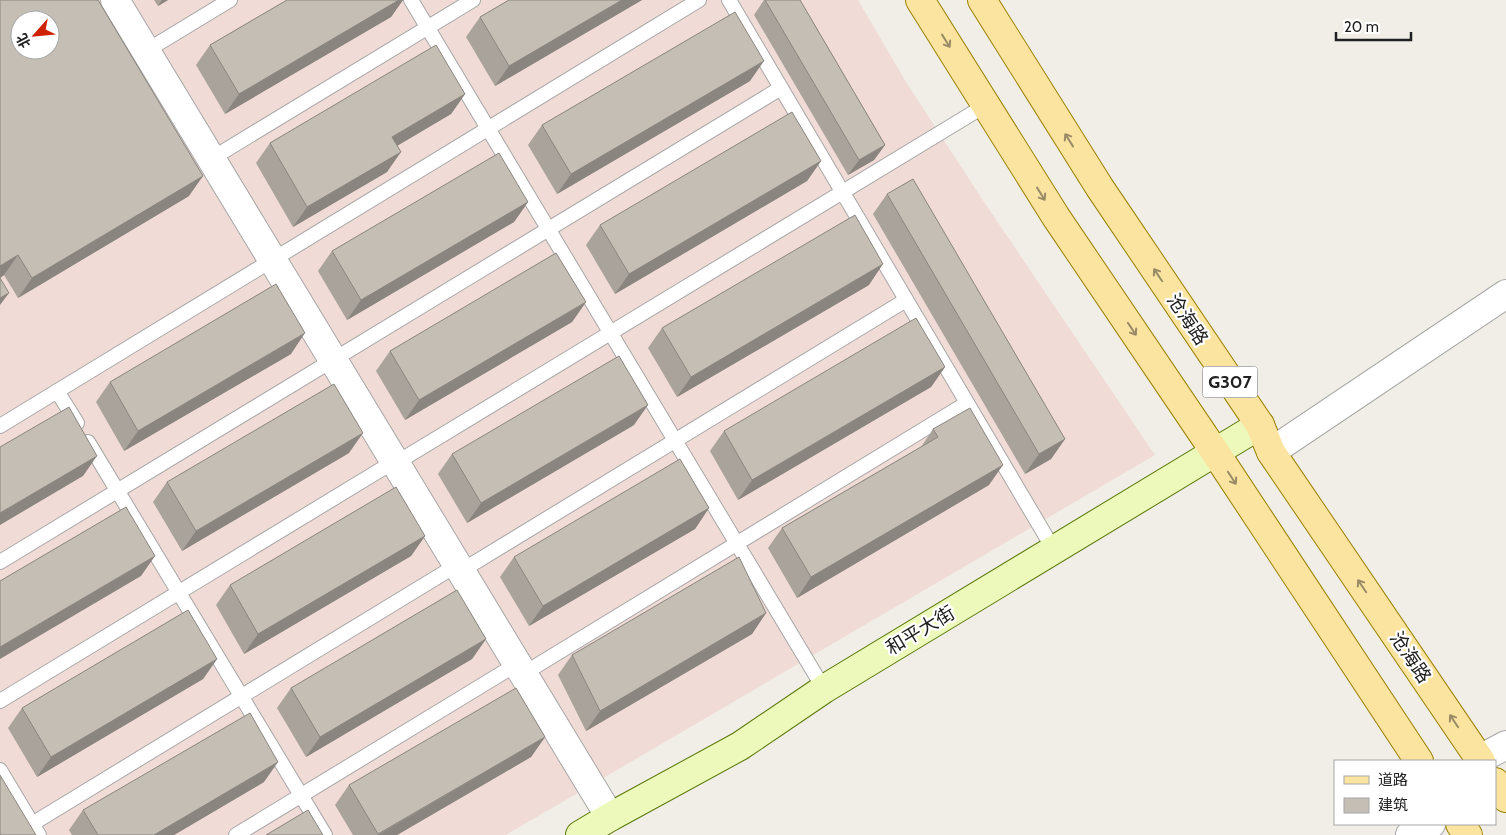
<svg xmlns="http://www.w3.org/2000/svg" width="1506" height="835" font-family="Cabin,'Noto Sans SC',sans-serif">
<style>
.commercial{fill:#f1dbd6;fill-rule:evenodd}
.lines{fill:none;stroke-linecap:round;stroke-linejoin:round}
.lane-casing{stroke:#a7a7a7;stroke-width:16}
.street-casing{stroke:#a7a7a7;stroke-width:30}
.secondary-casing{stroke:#587706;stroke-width:30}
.primary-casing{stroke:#9a8101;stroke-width:30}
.lane{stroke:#fff;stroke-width:14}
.street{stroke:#fff;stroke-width:28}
.secondary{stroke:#ecf9bb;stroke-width:28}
.primary{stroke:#fbe3a0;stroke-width:28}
.wall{fill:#a9a39c}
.shaded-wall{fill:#8a857f}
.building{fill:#c5beb5;stroke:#8a857f;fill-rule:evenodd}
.oneway{stroke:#988b66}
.labels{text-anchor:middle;stroke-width:4.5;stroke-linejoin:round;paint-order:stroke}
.shield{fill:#fff;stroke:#636363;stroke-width:1}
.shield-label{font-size:18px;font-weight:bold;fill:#202020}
.street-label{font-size:19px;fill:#202020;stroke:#fff}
</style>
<rect width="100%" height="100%" fill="#f0eee6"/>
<path class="commercial" d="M0 0H858L906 82 984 202 1155 455 506 835H0ZM20 20H50V50H20Z"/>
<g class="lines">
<g class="lane-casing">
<g id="lane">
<path d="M411 0 824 689"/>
<path d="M729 0 1054 550"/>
<path d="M146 51 230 0"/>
<path d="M211 159 473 0"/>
<path d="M57 391 77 423"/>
<path d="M0 426 699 0"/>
<path d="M88 442 325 835"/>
<path d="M396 463 986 105"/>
<path d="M0 562 781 88"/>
<path d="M461 571 906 300"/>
<path d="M523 674 967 403"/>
<path d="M0 701 395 461"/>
<path d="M0 770 39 835"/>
<path d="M32 824 457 565"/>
<path d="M236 835 517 664"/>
</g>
</g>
<g class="street-casing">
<g id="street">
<path d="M115 0 610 817"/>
<path d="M1271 452 1506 294"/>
<path d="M1480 759 1506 745"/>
<path d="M1410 835 1431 824"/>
</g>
</g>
<g class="secondary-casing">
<path id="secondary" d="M580 835 610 817 740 746 824 689 1260 425"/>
</g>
<g class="primary-casing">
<g id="primary">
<path d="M920 0 1056 217 1215 452 1419 761"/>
<path d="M982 0 1100 188 1260 425 1271 452 1481 761"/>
<path d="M1495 782 1506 798"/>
<path d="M1460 824 1468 835"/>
</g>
</g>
<use href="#lane" class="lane"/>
<use href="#street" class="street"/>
<use href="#secondary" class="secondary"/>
<use href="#primary" class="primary"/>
</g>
<g class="wall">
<path d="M0 0 189 196 18 298 4 275 0 278Z"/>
<path d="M154 0H168L158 6Z"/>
<path d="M287 0H403L391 17 225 114 196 65 210 45Z"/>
<path d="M509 0H642L495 86 466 37 480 17Z"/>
<path d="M764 0H800L885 145 874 160 848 175 754 15Z"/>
<path d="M750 81 557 194 528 145 542 125Z"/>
<path d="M465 94 451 114 397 146 387 172 293 227 256 163 270 143Z"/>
<path d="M821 161 807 181 615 294 586 245 600 225Z"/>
<path d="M887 194 1065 439 1051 459 1025 474 873 214Z"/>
<path d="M528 202 514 222 347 320 318 271 332 251Z"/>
<path d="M869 285 677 397 648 348 662 328Z"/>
<path d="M586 302 572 322 405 420 376 371 390 351Z"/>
<path d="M291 354 124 451 96 402 110 382Z"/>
<path d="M945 367 931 387 738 500 710 451 724 431Z"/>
<path d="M634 425 467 523 438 474 452 454Z"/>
<path d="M933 429 989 485 797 598 768 548 782 528 921 447Z"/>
<path d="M349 453 182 551 153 502 167 482Z"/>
<path d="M709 508 695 529 529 626 500 577 514 557Z"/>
<path d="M425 536 411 556 244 654 216 605 230 585Z"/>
<path d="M766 613 752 634 586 731 558 675 572 655Z"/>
<path d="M486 639 472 659 306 757 277 708 291 688Z"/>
<path d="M217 659 203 679 37 777 8 728 22 708Z"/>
<path d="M545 737 531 757 397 835H353L335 805 349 785Z"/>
<path d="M264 782 174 835H72L69 830 83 810Z"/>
</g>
<g class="shaded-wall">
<path d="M162 0H168L158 6Z"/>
<path d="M399 0H403L391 17 225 114 239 94Z"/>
<path d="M622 0H642L495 86 509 66Z"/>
<path d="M764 61 750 81 557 194 571 174Z"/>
<path d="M465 94 451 114 378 157 392 137Z"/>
<path d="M885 145 874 160 848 175 859 160Z"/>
<path d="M401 152 387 172 293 227 307 207Z"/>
<path d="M821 161 807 181 615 294 629 274Z"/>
<path d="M203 176 189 196 18 298 32 278Z"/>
<path d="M528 202 514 222 347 320 361 300Z"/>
<path d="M18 255 4 275 0 278V266Z"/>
<path d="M883 264 869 285 677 397 691 377Z"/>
<path d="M9 293 0 305V298Z"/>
<path d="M586 302 572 322 405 420 419 400Z"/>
<path d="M305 333 291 354 124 451 138 431Z"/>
<path d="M945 367 931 387 738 500 752 480Z"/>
<path d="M648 405 634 425 467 523 481 503Z"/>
<path d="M363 433 349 453 182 551 196 531Z"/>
<path d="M1065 439 1051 459 1025 474 1039 454Z"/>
<path d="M97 456 83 476 0 525V513Z"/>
<path d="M1003 465 989 485 797 598 811 577Z"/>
<path d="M709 508 695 529 529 626 543 606Z"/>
<path d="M425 536 411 556 244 654 258 634Z"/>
<path d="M155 556 141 576 0 659V647Z"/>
<path d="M766 613 752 634 586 731 600 711Z"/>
<path d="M486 639 472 659 306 757 320 737Z"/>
<path d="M217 659 203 679 37 777 51 757Z"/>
<path d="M545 737 531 757 397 835H378Z"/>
<path d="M278 762 264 782 174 835H154Z"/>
</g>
<g class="building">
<path d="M0 0H98L203 176 32 278 18 255 0 266ZM20 20H50V50H20Z"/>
<path d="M287 0H399L239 94 210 45Z"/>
<path d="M509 0H622L509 66 480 17Z"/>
<path d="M765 0H800L885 145 859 160Z"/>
<path d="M735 12 764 61 571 174 542 125Z"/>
<path d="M436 45 465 94 392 137 401 152 307 207 270 143Z"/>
<path d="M792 112 821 161 629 274 600 225Z"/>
<path d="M499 153 528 202 361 300 332 251Z"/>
<path d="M913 179 1065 439 1039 454 887 194Z"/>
<path d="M855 215 883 264 691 377 662 328Z"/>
<path d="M556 253 586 302 419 400 390 351Z"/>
<path d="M0 278 9 293 0 298Z"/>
<path d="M276 284 305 333 138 431 110 382Z"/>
<path d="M916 318 945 367 752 480 724 431Z"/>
<path d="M619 356 648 405 481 503 452 454Z"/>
<path d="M334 384 363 433 196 531 167 482Z"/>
<path d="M69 407 97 456 0 513V447Z"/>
<path d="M970 408 1003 465 811 577 782 528 938 437 933 429Z"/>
<path d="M680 459 709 508 543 606 514 557Z"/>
<path d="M396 487 425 536 258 634 230 585Z"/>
<path d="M126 507 155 556 0 647V581Z"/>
<path d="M739 557 766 613 600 711 572 655Z"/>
<path d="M457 590 486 639 320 737 291 688Z"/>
<path d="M188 610 217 659 51 757 22 708Z"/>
<path d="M516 688 545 737 378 834 349 785Z"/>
<path d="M250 713 278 762 154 835H98L83 810Z"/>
<path d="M0 775 36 835H1L0 833Z"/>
<path d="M308 810 323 835H266Z"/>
</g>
<defs><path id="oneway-shaft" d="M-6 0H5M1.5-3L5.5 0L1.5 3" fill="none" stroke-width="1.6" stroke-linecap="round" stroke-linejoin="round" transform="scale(1.25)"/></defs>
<g class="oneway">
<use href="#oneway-shaft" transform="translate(946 41) rotate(58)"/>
<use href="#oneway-shaft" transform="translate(1069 140) rotate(-122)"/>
<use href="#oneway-shaft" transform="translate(1041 194) rotate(58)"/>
<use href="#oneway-shaft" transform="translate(1158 275) rotate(-124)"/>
<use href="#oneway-shaft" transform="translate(1132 329) rotate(56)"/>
<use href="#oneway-shaft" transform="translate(1232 478) rotate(57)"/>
<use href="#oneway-shaft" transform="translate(1362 586) rotate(-124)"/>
<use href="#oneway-shaft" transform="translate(1454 721) rotate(-124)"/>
</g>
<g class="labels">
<rect class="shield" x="1202.5" y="366.5" width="55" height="31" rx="4"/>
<g class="shield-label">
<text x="1230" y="388">G307</text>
</g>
<g class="street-label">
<text transform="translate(1188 319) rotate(56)" y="7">沧海路</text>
<text transform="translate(920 630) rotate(-31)" y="7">和平大街</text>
<text transform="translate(1411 657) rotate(56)" y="7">沧海路</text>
</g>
</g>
<rect x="1334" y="760" width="162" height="65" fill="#ffffff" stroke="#a6a6a6"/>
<rect x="1344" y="776" width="25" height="8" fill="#fbe3a0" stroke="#a6a6a6"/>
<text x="1378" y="785" font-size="15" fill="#202020">道路</text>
<rect x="1344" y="798" width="25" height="15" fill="#c5beb5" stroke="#a6a6a6"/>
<text x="1378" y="810" font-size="15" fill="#202020">建筑</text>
<g transform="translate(35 35) rotate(243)"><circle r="24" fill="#ffffff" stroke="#a6a6a6"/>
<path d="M0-4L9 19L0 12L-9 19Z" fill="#cd2302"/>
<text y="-8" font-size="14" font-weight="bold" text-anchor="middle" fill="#202020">北</text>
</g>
<path d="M1336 32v8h75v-8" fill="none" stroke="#202020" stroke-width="2.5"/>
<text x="1344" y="32" font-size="15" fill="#202020" stroke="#ffffff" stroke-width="4" paint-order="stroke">20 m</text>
</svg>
